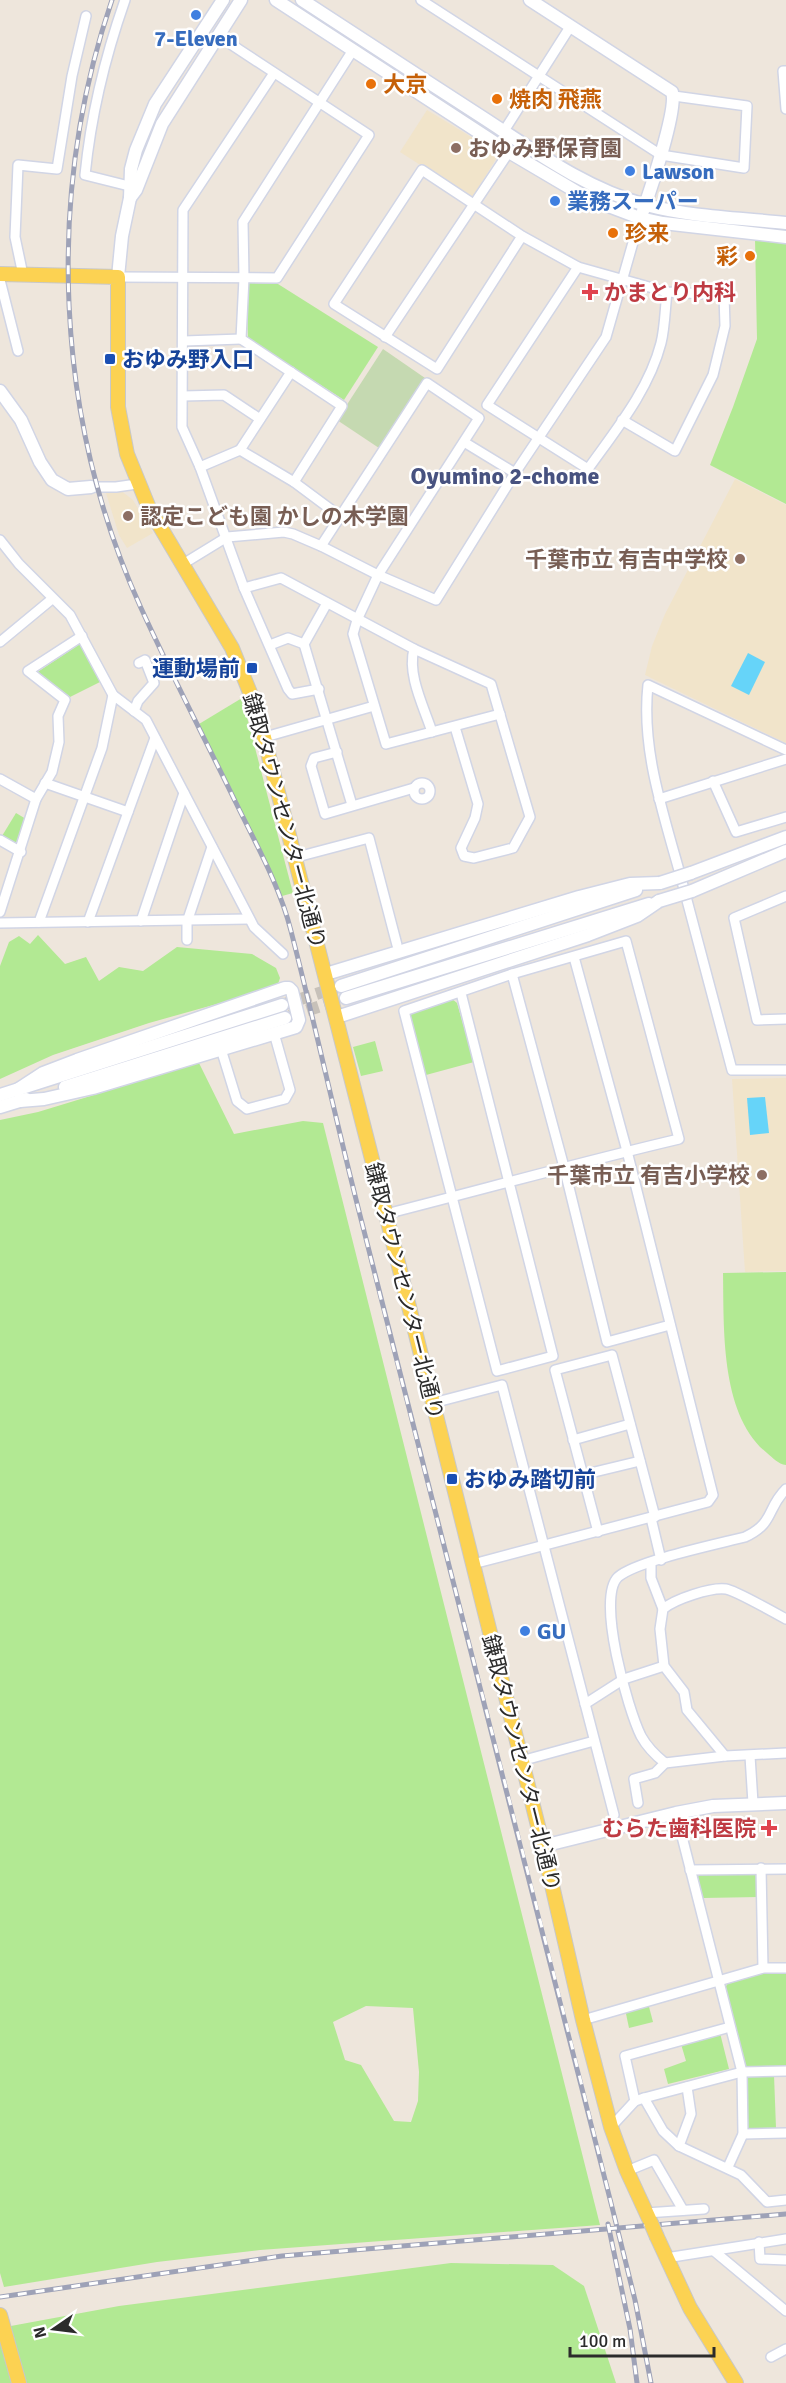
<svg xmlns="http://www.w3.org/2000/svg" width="786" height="2383" font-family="Signika,'Noto Sans JP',sans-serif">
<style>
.education{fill:#f1e4ca}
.green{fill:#b2e993;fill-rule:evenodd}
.cemetery{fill:#c5d9b1}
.water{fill:#66d4f9}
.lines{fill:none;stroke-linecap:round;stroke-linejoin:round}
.secondary-tunnel{stroke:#c7c1b9;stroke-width:12;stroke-dasharray:12 6;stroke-linecap:butt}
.street-casing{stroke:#d1d5e5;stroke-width:12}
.secondary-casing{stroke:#d1d5e5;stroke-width:15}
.primary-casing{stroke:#c8c8c8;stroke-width:16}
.street{stroke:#fff;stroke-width:9}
.secondary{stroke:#fff;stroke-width:12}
.primary{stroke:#fcd252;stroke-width:14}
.rail-casing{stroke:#9ea2b7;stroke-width:5}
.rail{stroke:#fff;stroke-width:3;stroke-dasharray:9;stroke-linecap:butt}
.secondary-bridge-casing{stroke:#d1d5e5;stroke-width:15;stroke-linecap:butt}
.primary-bridge-casing{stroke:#c8c8c8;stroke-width:16;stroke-linecap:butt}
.secondary-bridge{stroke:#fff;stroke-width:12}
.primary-bridge{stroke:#fcd252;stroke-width:14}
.shop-dot{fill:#3f7fe0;stroke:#fff;stroke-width:2}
.food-dot{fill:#e8710a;stroke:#fff;stroke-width:2}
.education-dot{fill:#8d6e63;stroke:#fff;stroke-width:2}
.health-dot{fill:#e0444e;stroke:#fff;stroke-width:2}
.transit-dot{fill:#1a4fb4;stroke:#fff;stroke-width:2}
.labels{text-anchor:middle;stroke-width:5;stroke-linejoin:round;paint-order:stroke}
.shop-label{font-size:22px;font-weight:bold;fill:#366cbe;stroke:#fff;text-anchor:start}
.food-label{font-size:22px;font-weight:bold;fill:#c56008;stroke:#fff;text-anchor:start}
.education-label{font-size:22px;font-weight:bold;fill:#785e54;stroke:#fff;text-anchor:start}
.health-label{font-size:22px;font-weight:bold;fill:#be3a42;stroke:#fff;text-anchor:start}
.transit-label{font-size:22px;font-weight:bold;fill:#164399;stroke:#fff;text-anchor:start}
.street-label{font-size:22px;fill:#2b2b2b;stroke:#fff}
.neighbourhood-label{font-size:24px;font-weight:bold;fill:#475280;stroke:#fff}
</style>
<rect width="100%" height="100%" fill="#eee6dc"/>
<g class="education">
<path d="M427 110 499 154 472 198 400 152Z"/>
<path d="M735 479 786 505V743L645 675 652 646 665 614Z"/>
<path d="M120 490 133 500 153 533 127 548 119 535 106 493Z"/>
<path d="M786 1078V1271L745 1272 732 1079Z"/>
</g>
<g class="green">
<path d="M755 238 786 241V504L710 465 733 407 757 339Z"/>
<path d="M250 283 278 284 378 347 344 400 248 338 246 286Z"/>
<path d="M80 644 100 682 70 697 36 673Z"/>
<path d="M242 698 293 893 282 896 199 724Z"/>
<path d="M16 813 26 819 19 841 14 843 2 836Z"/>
<path d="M38 935 65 964 86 957 99 981 119 967 143 971 177 947 252 954 276 968 280 978 277 987 149 1023 53 1055 0 1079V966L9 942 19 936 30 944Z"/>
<path d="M452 999 457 1003 474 1062 426 1075 410 1017 412 1012Z"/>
<path d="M375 1041 383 1071 361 1076 353 1047Z"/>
<path d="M199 1063 234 1134 303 1121 323 1123 600 2225 260 2250 157 2262 4 2287 0 2273V1120L38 1112ZM366 2006 413 2008 419 2072 418 2101 411 2122 394 2121 361 2065 345 2060 333 2022Z"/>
<path d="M786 1272V1465C778 1464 773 1458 767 1453 720 1415 724 1328 723 1273Z"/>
<path d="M700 1873H756L759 1877V1897L703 1898 698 1877Z"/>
<path d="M763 1973H786V2067H747L745 2065 725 1988 728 1983Z"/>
<path d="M648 2003 653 2022 629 2028 625 2009Z"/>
<path d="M720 2033 729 2069 668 2084 664 2069 686 2061 681 2044Z"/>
<path d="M774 2075 776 2128 751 2129 746 2127 747 2080 749 2076Z"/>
<path d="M451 2263 553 2265 584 2286 616 2383H0V2328L119 2306Z"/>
</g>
<path class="cemetery" d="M383 349 425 378 379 448 337 420Z"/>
<g class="water">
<path d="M748 653 765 662 749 695 731 686Z"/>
<path d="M765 1097 769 1133 750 1135 747 1098Z"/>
</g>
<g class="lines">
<g class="secondary-tunnel">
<path d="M282 1005 338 987"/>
<path d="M290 1016 346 998"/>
</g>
<g class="street-casing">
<g id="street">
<path d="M125 0C105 57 91 115 85 175L129 186"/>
<path d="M421 0 661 155 744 168 747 106 674 96"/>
<path d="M786 71H783L786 109"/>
<path d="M274 73 183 210 182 427 200 467 244 588 288 689 292 694 319 689"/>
<path d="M504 131 570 27"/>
<path d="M522 236 437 369 334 304 422 170 522 236 578 267 667 292 724 295 725 326 713 375 675 451 622 420"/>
<path d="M578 267 487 405 588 469C615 431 649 390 661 343 665 327 665 309 667 292"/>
<path d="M23 275 15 237 18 165 57 169 72 76 86 16"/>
<path d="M118 277 277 278 369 135 229 43"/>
<path d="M0 280 18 351"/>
<path d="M385 337 509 152"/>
<path d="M184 341 241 339"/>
<path d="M183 396 224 395 260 419"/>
<path d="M464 442 515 473"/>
<path d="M240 450 291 372"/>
<path d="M200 467 240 450 294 482 341 517"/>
<path d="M294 482 342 406 241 339 244 278 243 222 353 50"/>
<path d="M91 487H116L137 484"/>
<path d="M0 540 19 564 70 615 113 695 146 720 254 927 283 954"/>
<path d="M321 546 427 383 479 418 378 575 357 620 353 634 386 744 500 714"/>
<path d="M183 564 227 537 284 532 293 534 321 546 378 575 436 600 515 473 606 337 640 218"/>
<path d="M244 588 281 578 414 649 491 684 530 817 513 848 474 858 464 856 461 848 475 818 478 804 455 727"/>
<path d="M327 603 304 644 352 805"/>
<path d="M0 642 52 599"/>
<path d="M270 645 288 638 304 644"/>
<path d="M414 649C407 675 424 707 432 732"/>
<path d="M134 711 138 701 154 683 145 660 139 663"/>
<path d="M265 737 374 706"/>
<path d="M786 750 648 685C641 749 663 812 680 874 697 939 715 1004 732 1070H786"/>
<path d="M337 752 314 758 311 766 325 814 414 788"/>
<path d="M0 779 36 799"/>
<path d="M713 781 736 832 786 817"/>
<circle cx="422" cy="791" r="8"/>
<path d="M45 783 128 812"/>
<path d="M659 799 786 759"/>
<path d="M0 840 21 852"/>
<path d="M297 857 369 838 397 945"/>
<path d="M786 896 734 918 757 1020 786 1019"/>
<path d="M0 912 36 799 52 772 59 742 58 716 65 700 28 671 82 636"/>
<path d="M141 921 184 793"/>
<path d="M39 922 102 748 113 695"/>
<path d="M88 922 155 738"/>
<path d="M0 923 249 919"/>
<path d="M187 940V922L212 847"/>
<path d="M512 974 564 1167 607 1342 670 1325"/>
<path d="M221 1049 237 1101 247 1109 285 1099 290 1090 274 1033"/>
<path d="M386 1214C484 1189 581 1162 679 1139L626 941 512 974 404 1011 497 1371 553 1356 461 993"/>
<path d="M433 1403 502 1385 614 1815"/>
<path d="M573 1440 630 1424"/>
<path d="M582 1475 640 1461"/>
<path d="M786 1489C766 1509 775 1523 745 1537 718 1544 636 1561 618 1577 596 1598 628 1710 641 1736 647 1747 655 1755 665 1763L725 1756 786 1753"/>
<path d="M651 1518 661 1560"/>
<path d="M598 1532 555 1370 612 1355 655 1517"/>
<path d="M651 1563V1578L663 1609"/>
<path d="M473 1564 708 1502 713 1495 627 1151 574 957"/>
<path d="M585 1704 624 1679 664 1666"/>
<path d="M725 1756 687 1710 684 1692 664 1666 660 1629 663 1609C675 1599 711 1587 726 1589 734 1590 777 1614 786 1619"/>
<path d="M750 1756 753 1803"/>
<path d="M521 1761 594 1741"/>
<path d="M638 1803 634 1779 655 1773 665 1763"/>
<path d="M676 1813 742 2072 743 2134 728 2167"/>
<path d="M761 1868 763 1968"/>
<path d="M690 1870 786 1869"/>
<path d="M583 2020 763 1968H786"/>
<path d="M644 2098 663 2131 679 2146 741 2175 767 2202 786 2200"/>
<path d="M635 2101 625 2056 730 2027"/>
<path d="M611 2127 635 2101 644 2098 742 2072 786 2071"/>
<path d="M743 2134 786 2133"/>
<path d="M679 2146 691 2114 687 2087"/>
<path d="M627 2171 654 2160 683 2210"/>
<path d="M646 2213 704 2209"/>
<path d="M759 2242 760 2259 786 2260"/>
<path d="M714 2251 786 2311"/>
<path d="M666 2258 786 2239"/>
<path d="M771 2357 786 2349"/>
</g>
</g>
<g class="secondary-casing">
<g id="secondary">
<path d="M276 0 509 152 587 198 640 218 663 223 786 237"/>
<path d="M302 0C361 39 422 78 482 117 533 150 586 189 646 205 691 217 740 218 786 223"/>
<path d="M530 0 672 92C678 108 650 191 643 211"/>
<path d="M130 198 136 190 162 124 241 0"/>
<path d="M118 277 122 236 130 198 131 169 136 150 155 104 223 0"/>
<path d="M0 391 21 420 40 462 52 480 68 489 91 487"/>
<path d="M691 873 786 837"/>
<path d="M692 891 786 851"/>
<path d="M326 974 579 897 630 884 660 883"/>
<path d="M341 986 636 890"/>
<path d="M346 998 649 904"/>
<path d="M337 1017 588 935 637 916 659 901"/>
<path d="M65 1087 285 1018"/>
<path d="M17 1090 43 1073 77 1060 285 988H289L292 991 299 1020 296 1027 93 1088 44 1099 20 1101"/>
<path d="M0 1095 282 1005"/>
<path d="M0 1107 26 1099"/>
<path d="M543 1846 676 1813 713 1806 786 1803"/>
</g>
</g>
<g class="primary-casing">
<g id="primary">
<path d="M0 274 118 277V407L127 454 149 508 232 648 257 710 386 1214 543 1846 583 2020 611 2127 627 2171 651 2223"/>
<path d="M657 2237 690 2308 736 2383"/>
<path d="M0 2315 19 2383"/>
</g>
</g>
<use href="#street" class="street"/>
<use href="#secondary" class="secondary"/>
<use href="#primary" class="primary"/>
<g class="rail-casing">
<g id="rail">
<path d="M112 0C45 196 55 419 141 608 171 674 205 739 237 805 257 846 280 887 291 931 316 1028 337 1126 362 1223 444 1551 531 1878 612 2207L635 2300 651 2383"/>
<path d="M608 2224 630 2329 637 2383"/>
<path d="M0 2297 282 2256 786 2214"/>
</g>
</g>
<use href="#rail" class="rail"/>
<g class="secondary-bridge-casing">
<g id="secondary-bridge">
<path d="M660 883 691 873"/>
<path d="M659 901 692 891"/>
</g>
</g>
<g class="primary-bridge-casing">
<path id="primary-bridge" d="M651 2223 657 2237"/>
</g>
<use href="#secondary-bridge" class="secondary-bridge"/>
<use href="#primary-bridge" class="primary-bridge"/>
</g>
<g class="shop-dot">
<circle cx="196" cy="15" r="6"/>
<circle cx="630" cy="171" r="6"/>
<circle cx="555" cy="201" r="6"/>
<circle cx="525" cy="1631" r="6"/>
</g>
<g class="food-dot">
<circle cx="371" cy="84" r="6"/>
<circle cx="497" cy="99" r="6"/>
<circle cx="613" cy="233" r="6"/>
<circle cx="750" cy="256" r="6"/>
</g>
<g class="education-dot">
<circle cx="456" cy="148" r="6"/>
<circle cx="128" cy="516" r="6"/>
<circle cx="740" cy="559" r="6"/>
<circle cx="762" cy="1175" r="6"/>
</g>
<g class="health-dot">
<path d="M587 283h6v6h6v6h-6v6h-6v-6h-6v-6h6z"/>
<path d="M766 1819h6v6h6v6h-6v6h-6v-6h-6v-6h6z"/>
</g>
<g class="transit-dot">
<rect x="104" y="353" width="12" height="12" rx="3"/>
<rect x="246" y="662" width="12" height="12" rx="3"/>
<rect x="446" y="1473" width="12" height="12" rx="3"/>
</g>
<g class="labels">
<g class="shop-label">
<text x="196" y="46" text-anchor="middle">7-Eleven</text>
<text x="642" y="179">Lawson</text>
<text x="567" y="209">業務スーパー</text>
<text x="537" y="1639">GU</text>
</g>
<g class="food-label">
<text x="383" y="92">大京</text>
<text x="509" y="107">焼肉 飛燕</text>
<text x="625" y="241">珍来</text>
<text x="738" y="264" text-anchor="end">彩</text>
</g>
<g class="education-label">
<text x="468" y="156">おゆみ野保育園</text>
<text x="140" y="524">認定こども園 かしの木学園</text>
<text x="728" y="567" text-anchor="end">千葉市立 有吉中学校</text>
<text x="750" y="1183" text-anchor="end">千葉市立 有吉小学校</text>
</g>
<g class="health-label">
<text x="604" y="300">かまとり内科</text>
<text x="756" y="1836" text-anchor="end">むらた歯科医院</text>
</g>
<g class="transit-label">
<text x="122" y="367">おゆみ野入口</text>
<text x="240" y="676" text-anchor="end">運動場前</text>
<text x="464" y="1487">おゆみ踏切前</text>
</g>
<g class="street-label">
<text transform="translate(285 821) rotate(75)" y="8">鎌取タウンセンター北通り</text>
<text transform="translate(405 1291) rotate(76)" y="8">鎌取タウンセンター北通り</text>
<text transform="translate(522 1763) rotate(76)" y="8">鎌取タウンセンター北通り</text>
</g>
<g class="neighbourhood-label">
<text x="505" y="484">Oyumino 2-chome</text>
</g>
</g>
<g transform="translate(54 2329) rotate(256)" stroke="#ffffff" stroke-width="4.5" paint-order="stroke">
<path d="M0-4.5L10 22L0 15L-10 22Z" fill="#2b2b2b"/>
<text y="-9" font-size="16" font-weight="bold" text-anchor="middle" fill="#2b2b2b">N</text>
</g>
<path d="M570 2347v9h144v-9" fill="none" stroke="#2b2b2b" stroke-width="3"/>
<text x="579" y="2347" font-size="18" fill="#2b2b2b" stroke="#ffffff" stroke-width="4.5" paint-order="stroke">100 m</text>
</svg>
